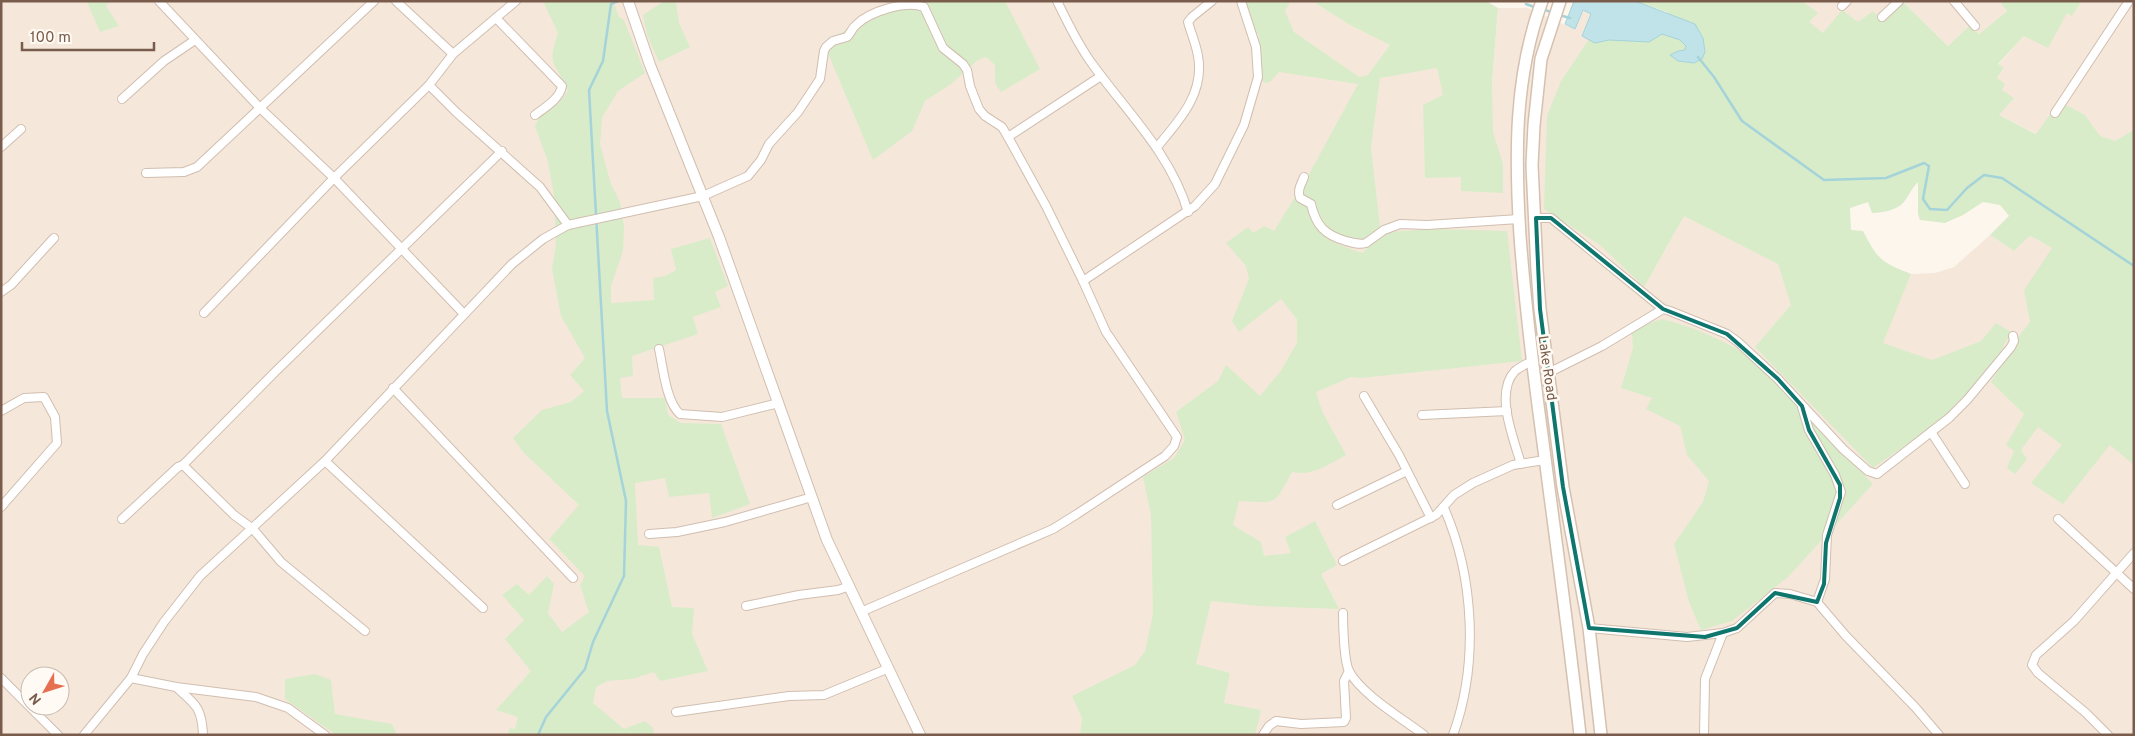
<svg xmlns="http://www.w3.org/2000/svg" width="2135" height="736" font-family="Overpass,sans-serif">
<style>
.residential{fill:#f5e8da;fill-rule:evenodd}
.green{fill:#d8ecc9}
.water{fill:#bfe3e8;stroke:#a5d3da}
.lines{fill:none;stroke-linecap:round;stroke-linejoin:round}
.stream{stroke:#a5d3da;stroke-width:2.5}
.minor-casing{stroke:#d1beb0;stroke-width:10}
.tertiary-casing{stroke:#d1beb0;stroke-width:12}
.secondary-casing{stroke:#d6c0b0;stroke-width:14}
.minor{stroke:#fff;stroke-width:8}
.tertiary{stroke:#fff;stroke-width:10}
.secondary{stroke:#fff;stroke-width:11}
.marked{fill:none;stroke:#0f766e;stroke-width:4;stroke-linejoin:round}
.labels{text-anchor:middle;stroke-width:5;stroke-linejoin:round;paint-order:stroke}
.street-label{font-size:14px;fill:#7a5c4d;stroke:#fffaf3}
</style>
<rect width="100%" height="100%" fill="#fdf6ec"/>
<g class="residential">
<path d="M1 1H1312L1350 25 1437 67 1492 84 1498 8H1528L1574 29 1584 10 1591 14 1595 43 1649 42 1796 194 1871 247 1884 264 1911 274 1935 273 1954 267 1990 235 2014 251 2030 236 2052 248 2134 359V735H1ZM30 676H60V706H30Z"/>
<path d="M1693 1H1999L2007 11 1979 34 1969 26 1948 46 1903 2 1882 20 1858 22 1823 33Z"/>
<path d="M2082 1H2134V213L2037 134 1999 115 2002 90 1997 78 2004 69 1998 65 2024 36 2067 13 2073 15Z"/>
</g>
<g class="green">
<path d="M111 1 106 6 119 26 100 32 87 2Z"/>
<path d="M543 1H613L619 17 624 20 645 73 618 91 602 118 600 144 611 184 620 202 624 226 623 251 611 286V303L654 300 653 278 665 276 676 270 671 249 710 238 728 286 715 292 721 307 693 317 698 334 632 356 633 376 620 378 622 398H665L668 415 681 423 721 424 750 504 712 518 709 493 669 497 665 478 635 483 638 545 659 547 672 607 694 608 692 634 708 671 660 681 654 672 632 679 607 681 596 687 593 703 624 729 645 721 653 728 654 735H507L510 728 515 729 518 717 496 710 531 671 505 639 524 620 502 595 517 584 529 595 547 576 554 584 548 613 562 632 589 612 580 585 585 576 549 539 579 505 523 452 513 438 542 410 571 402 584 391 570 375 585 358 561 316 552 269 556 245 554 196 548 162 535 126 540 116 558 104 568 91C556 62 546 67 558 33Z"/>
<path d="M664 1H676L679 23 690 47 659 62 647 35 643 15Z"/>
<path d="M898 1H1005L1040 69 1001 92 995 83V65L986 57 978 60 951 84 925 101 912 131 873 160 827 51 832 38Z"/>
<path d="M1238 1H1291L1285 11 1294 32 1359 77 1368 75 1390 45 1350 25 1312 1H1486L1498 8 1492 84 1493 132 1503 164V193L1461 191V177L1425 178 1423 105 1443 95 1437 68 1380 78 1371 148 1380 227 1363 240 1355 241 1329 233 1300 191 1358 84 1279 72 1270 82 1265 83C1251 71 1258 51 1259 34L1250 32Z"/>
<path d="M1635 1H1802L1818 13 1809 22 1823 33 1842 10 1858 22 1873 11 1882 20 1903 2 1948 46 1969 26 1979 34 2007 11 1999 1H2082L2072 16 2067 13 2048 48 2024 36 1998 64 2004 68 1997 78 2005 84 2002 90 2014 98 1999 115 2036 134 2052 112 2066 105 2085 115 2100 136 2115 141 2134 130V465L2110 445 2063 504 2031 483 2062 445 2038 427 2021 450 2027 459 2015 474 2007 468 2014 451 2006 445 2024 414 1991 382 2019 336 2030 322 2024 290 2052 248 2030 236 2014 251 1990 235 2009 216 2000 205 1983 202 1963 215 1945 223 1920 220 1918 214V182C1911 189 1909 196 1903 203 1897 210 1881 213 1872 213L1868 202 1850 208 1851 230 1863 231C1878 260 1881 262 1911 274L1883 343 1932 360 1981 341 1996 323 2011 332C2004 345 1997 360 1987 372 1957 411 1913 440 1873 468L1755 347 1791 305 1778 264 1684 216 1644 287 1600 245 1544 209 1547 116 1561 81 1589 39 1595 43 1609 40 1649 42 1662 34 1680 40 1686 46 1685 50 1678 51 1702 59 1667 12Z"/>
<path d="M1295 197 1309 207C1314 238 1335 243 1362 253L1386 232 1435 229 1507 231 1522 361 1361 378 1351 377 1316 392 1322 411 1346 455C1330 464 1311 477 1292 472 1273 506 1279 503 1239 501L1233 525 1261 542 1264 556 1291 553 1285 537 1315 521 1337 565 1321 574 1339 609 1259 606 1211 601 1196 664 1230 673 1224 703 1261 710 1255 735H1080L1082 718 1072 696 1135 665 1145 651 1153 614 1151 515 1143 477 1174 458 1185 440 1176 412 1218 381 1226 365 1260 396 1280 372 1297 343V319L1281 299 1239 332 1232 321 1249 279 1246 266 1226 243 1248 227 1253 233 1264 226 1274 231Z"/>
<path d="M1662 319C1694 327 1727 341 1754 360L1873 484 1788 577 1732 621 1701 630 1689 602 1674 544 1703 502 1709 481 1687 455 1680 426 1646 409 1652 398 1621 388 1633 348 1632 333 1647 324Z"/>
<path d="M315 674 331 680 335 714 392 724 397 735H336L285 699V679Z"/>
</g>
<path class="water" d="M1574 1H1635L1695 24 1703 38 1705 52 1702 59 1694 63 1678 61 1670 55 1678 51 1685 50 1686 46 1680 40 1662 34 1649 42 1609 40 1595 43 1582 36 1591 14 1583 10 1575 29 1565 24Z"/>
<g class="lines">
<g class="stream">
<path d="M1526 4 1537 8"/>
<path d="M1542 9 1554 13"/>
<path d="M1559 15 1570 18"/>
<path d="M1698 57 1714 77 1742 121 1824 180 1886 178 1924 163 1929 166 1923 199 1930 209 1947 210 1967 188 1984 175 2002 178 2134 266"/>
<path d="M538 735 546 717 585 669 593 642 624 576 626 501 607 411 589 90 603 61 611 4 618 1"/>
</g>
<g class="minor-casing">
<g id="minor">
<path d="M159 1 260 108 334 178 464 314"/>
<path d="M396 1 453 54"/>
<path d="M1057 1C1068 23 1078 45 1093 65 1127 112 1171 154 1188 212"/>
<path d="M1954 1 1975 26"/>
<path d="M1842 6 1847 1"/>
<path d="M1882 17 1899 1"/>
<path d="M496 18 562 86C560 99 544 108 535 115"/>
<path d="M429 85 456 112 540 187 568 225"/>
<path d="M122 99 164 61 195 40"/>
<path d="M2055 113 2129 1"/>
<path d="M1008 137 1101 76"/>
<path d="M1 147 21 129"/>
<path d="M1157 147C1179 121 1205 93 1198 56 1196 44 1191 33 1188 22L1192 17 1212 1"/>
<path d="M146 173 184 172 197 167 374 1"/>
<path d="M1304 177C1301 185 1297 190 1300 198L1311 204C1316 226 1325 235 1346 241 1353 243 1359 245 1366 243L1384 230 1400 224 1427 225 1519 219"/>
<path d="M1536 218H1551L1663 309"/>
<path d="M1083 281 1195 206 1215 184 1244 125 1258 77 1256 47 1241 1"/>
<path d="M1 292 11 285 54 238"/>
<path d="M204 313 334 178 429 85 453 54 516 1"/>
<path d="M659 349C663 367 666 402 680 414L722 417 779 403"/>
<path d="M1548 373 1602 346 1663 309 1670 311 1727 334 1738 342 1778 379 1843 449 1868 471 1877 474 1949 418 1967 400 2011 347 2014 341 2013 336"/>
<path d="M393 388 573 578"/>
<path d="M1364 396 1399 455 1431 518"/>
<path d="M1802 407 1809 430 1835 475 1841 492 1827 535 1825 579 1817 602"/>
<path d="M1 411 24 398 44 397 55 417 57 443 1 507"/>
<path d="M1422 415 1507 411"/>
<path d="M1931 432 1965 484"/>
<path d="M325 461 483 608"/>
<path d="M1521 464C1514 439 1494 393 1515 371 1520 367 1526 364 1532 361"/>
<path d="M183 465 275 372 502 151"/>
<path d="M1337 505 1407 471"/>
<path d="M1444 508C1474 576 1479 664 1453 735"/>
<path d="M122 519 178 467 183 465 234 515 253 529 281 562 365 631"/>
<path d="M2058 519 2134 589"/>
<path d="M649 534 677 532 725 522 812 497"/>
<path d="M1343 561 1436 515 1454 495 1473 483 1513 465 1545 460"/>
<path d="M746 606 799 595 838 590 850 586"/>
<path d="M1343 613C1343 626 1344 661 1349 671 1361 694 1403 719 1424 735"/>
<path d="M1589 628 1687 637 1723 633"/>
<path d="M1 678 58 735"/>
<path d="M131 678 176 687 256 697 288 708 325 735"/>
<path d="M176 687C195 704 202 707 203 735"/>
<path d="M676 712 789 696 824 695 889 668"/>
<path d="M84 735 131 678 143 654 164 622 200 576 325 461 512 264 543 239 568 225 703 196 748 176 761 160 769 144 798 112 820 79 824 51 826 47 833 41 847 37C851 33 852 28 856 25 870 11 907 0 924 7L943 48 963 64 967 70 970 86 979 109 985 116 1002 127 1008 137 1046 206 1083 281 1106 332 1177 437 1174 446 1165 456 1077 514 1053 529 863 611"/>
<path d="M1263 735 1269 726 1276 721 1301 724 1344 722 1346 718 1344 681 1349 671"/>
<path d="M1704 735 1705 679 1723 633 1737 628 1775 593 1790 594 1817 602 1846 636 1915 707 1939 735"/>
<path d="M2108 735 2086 713 2038 673 2032 665 2036 655 2074 621 2134 553"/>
</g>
</g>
<g class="tertiary-casing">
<path id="tertiary" d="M628 1 650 65 719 237 827 540 920 735"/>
</g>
<g class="secondary-casing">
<g id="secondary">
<path d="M1542 1C1514 77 1515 156 1520 236 1525 303 1533 369 1542 435 1555 535 1569 635 1580 735"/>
<path d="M1560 1 1541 59 1534 125 1532 165 1537 270 1540 309 1563 487 1589 628 1601 735"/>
</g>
</g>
<use href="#minor" class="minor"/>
<use href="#tertiary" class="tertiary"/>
<use href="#secondary" class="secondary"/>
</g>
<path class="marked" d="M1536 218H1551L1663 309 1727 334 1778 379 1802 406 1809 430 1840 485V498L1826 543 1824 584 1817 602 1775 593 1737 628 1705 637 1589 628 1563 487 1540 309Z"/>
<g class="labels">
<g class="street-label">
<text transform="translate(1548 368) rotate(82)" y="5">Lake Road</text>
</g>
</g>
<rect width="2135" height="736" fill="none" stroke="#7a5c4d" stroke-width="5"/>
<g transform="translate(45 691) rotate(231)"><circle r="24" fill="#fffaf3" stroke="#cabbb1"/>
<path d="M0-4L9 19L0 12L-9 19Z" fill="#e76f51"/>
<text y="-8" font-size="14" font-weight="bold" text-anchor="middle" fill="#7a5c4d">N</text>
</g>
<path d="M22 42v8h132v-8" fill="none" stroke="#7a5c4d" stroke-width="2.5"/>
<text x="30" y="42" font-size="15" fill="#7a5c4d" stroke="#fffaf3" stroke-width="4" paint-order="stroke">100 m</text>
</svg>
